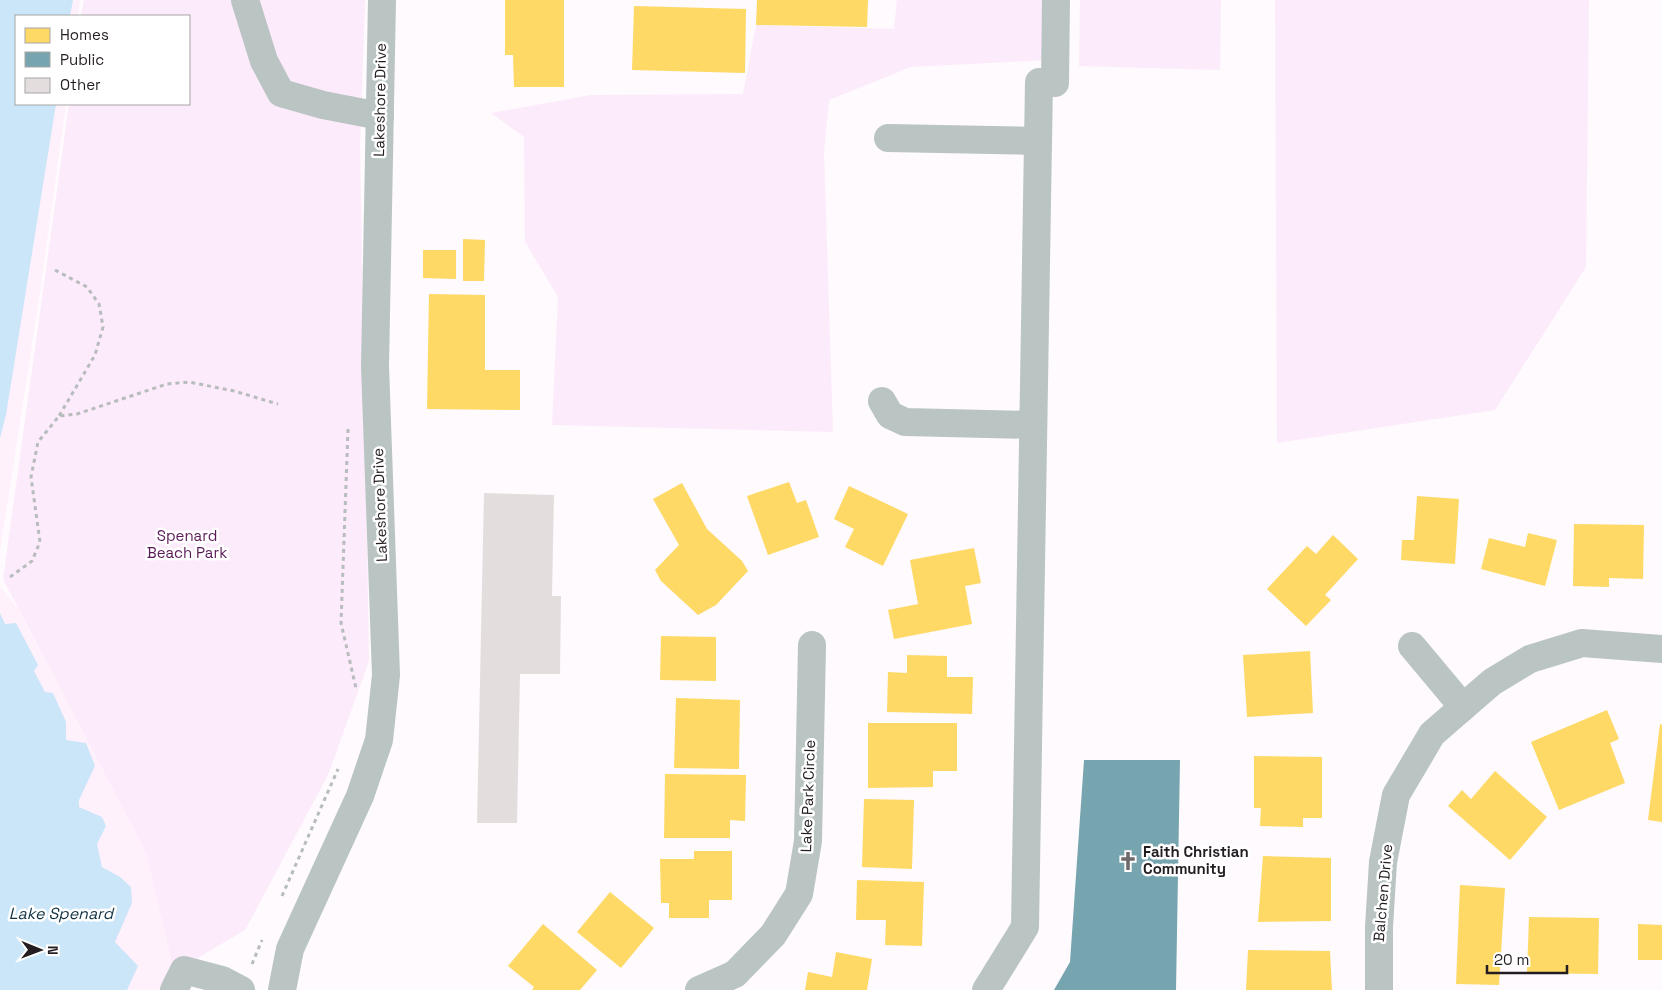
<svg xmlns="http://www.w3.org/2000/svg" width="1662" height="990" font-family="'Space Grotesk',sans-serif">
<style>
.built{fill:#fff1fc}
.green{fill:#fcebfa}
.water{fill:#cbe6f9}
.homes{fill:#ffd966}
.public{fill:#76a5af}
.building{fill:#e3dedd}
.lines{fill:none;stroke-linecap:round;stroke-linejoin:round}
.path{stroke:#b7bcbc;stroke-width:3;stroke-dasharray:4 4;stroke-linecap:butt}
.minor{stroke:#b9c4c3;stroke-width:28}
.labels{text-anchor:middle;stroke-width:5;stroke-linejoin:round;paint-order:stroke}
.street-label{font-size:15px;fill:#231d22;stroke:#fff}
.park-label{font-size:15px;fill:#5a1a57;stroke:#fff}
.poi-label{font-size:15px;font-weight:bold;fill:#231d22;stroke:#fff;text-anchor:start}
.water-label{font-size:16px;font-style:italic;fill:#133344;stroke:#fff}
</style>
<rect width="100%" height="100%" fill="#fefafd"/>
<g class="built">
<path d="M0 0H80L78 16H16V104H66L39 299 0 551Z"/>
<path d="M0 587 17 607 146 853 174 972 165 990H0Z"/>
</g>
<g class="green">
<path d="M84 0H365L360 146 369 661 328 775 245 930 174 972 146 853 3 579 69 104H189V16H81Z"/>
<path d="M897 0H1050L1048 60 911 67 829 100 824 152 833 432 552 425 558 297 525 242 524 137 491 113 591 95 743 94 756 25 894 29Z"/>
<path d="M1080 0H1221L1220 70 1079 66Z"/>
<path d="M1275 0H1589L1586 267 1495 410 1277 443Z"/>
</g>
<g class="water">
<path d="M0 0H73L70 16H16V104H56L6 415 0 438Z"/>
<path d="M0 613 5 624 16 623 38 665 34 671 45 692 53 693 66 722V740L86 743 95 766 79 800V807L102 817 106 826 97 844 102 867 120 877 131 887 132 903 115 942 138 966 127 990H0Z"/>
</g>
<g class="homes">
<path d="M505 0H564V87H514L513 55H505Z"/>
<path d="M757 0H868L867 27 756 25Z"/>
<path d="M634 6 746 9 745 73 632 70Z"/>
<path d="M463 239 485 240 484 281H463Z"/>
<path d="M423 250H456V279L423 278Z"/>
<path d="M429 294 485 295V370H520V410L427 409Z"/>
<path d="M789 482 797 503 806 500 819 537 768 555 747 496Z"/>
<path d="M682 483 707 529 742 561 748 571 716 605 698 615 661 581 655 570 679 545 653 499Z"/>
<path d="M849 486 908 514 883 566 845 547 854 529 834 519Z"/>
<path d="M1417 496 1459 499 1455 564 1401 560 1402 540H1414Z"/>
<path d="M1574 524 1644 525 1643 579 1609 578V587L1573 586Z"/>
<path d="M1528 533 1557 540 1545 586 1481 569 1489 538 1525 547Z"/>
<path d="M1333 535 1358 559 1325 595 1331 600 1306 626 1267 589 1307 546 1316 554Z"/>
<path d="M974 548 981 583 965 586 972 624 894 639 888 610 918 604 910 560Z"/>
<path d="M661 636 716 637V681L660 680Z"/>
<path d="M1310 651 1313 713 1247 717 1243 655Z"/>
<path d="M907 655 947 656V677H973L972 714 887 712 888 672 907 673Z"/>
<path d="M676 698 740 700 739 769 674 768Z"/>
<path d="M1607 710 1619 739 1610 743 1625 783 1559 810 1531 742Z"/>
<path d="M868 723H957V771H933V787L868 788Z"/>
<path d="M1660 724 1662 725V822L1648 820Z"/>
<path d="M1254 756 1322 757V818H1303V827L1260 826 1261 808H1254Z"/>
<path d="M1495 771 1547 817 1510 860 1448 806 1462 790 1471 799Z"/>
<path d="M665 774 746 775 745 821 730 820V838H664Z"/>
<path d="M864 799 914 800 912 869 862 867Z"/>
<path d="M694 851H732V900H709V918H669V903H661L660 859H694Z"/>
<path d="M1263 856 1331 858V921L1258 922Z"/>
<path d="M857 880 924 882 922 946 885 945 886 920H856Z"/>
<path d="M1460 885 1505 888 1499 985 1456 984Z"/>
<path d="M610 892 654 928 621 968 577 932Z"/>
<path d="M1529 917 1599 918 1598 974 1527 973Z"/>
<path d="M543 924 597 970 580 990H532L534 987 508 966Z"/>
<path d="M1638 924 1662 925V960H1638Z"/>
<path d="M1248 950 1330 951 1332 990H1246Z"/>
<path d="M836 952 872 959 867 990H805L808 972 832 977Z"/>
</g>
<path class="public" d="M1084 760H1180L1176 990H1054L1070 962Z"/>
<path class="building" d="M484 493 554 495 552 596H561L560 674H520L517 823H477Z"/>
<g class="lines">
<g class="path">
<path d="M55 270 87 287 99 304 103 327 95 355 59 416"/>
<path d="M348 429 341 623 356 688"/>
<path d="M10 577 32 561 40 542 31 477 38 442 59 416 77 414 167 384 189 382 234 391 278 404"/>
<path d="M282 896 338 769"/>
<path d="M252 964 262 940"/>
</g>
<g class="minor">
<path d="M245 0 264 61 281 93 323 105 380 116"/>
<path d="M1055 83 1056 0"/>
<path d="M888 138 1038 141"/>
<path d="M882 401 890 415 905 422 1033 425"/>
<path d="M1412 646 1463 707"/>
<path d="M174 990 184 970 222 980 241 990"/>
<path d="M282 990 290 949 360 796 379 740 386 675 375 366 382 0"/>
<path d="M699 990 735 974 773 935 799 894 808 841 812 645"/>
<path d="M986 990 1025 927 1039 82"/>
<path d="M1379 990V927L1383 862 1396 795 1432 734 1492 682 1530 659 1582 643 1662 649"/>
</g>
</g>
<defs>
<g id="church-bare" transform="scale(1.5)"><path d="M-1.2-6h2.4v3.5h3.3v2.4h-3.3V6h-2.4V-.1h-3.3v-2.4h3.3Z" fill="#706a6f" stroke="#fff" stroke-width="2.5" paint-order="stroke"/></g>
</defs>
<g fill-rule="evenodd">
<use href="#church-bare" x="1128" y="861"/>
</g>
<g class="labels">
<g class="street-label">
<text transform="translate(380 100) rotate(-89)" y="5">Lakeshore Drive</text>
<text transform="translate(380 505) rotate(-92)" y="5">Lakeshore Drive</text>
<text transform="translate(808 796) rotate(-88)" y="5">Lake Park Circle</text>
<text transform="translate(1383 893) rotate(-85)" y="5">Balchen Drive</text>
</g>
<g class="park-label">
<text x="187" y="541">Spenard<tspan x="187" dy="17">Beach Park</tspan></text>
</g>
<g class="poi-label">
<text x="1143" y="857">Faith Christian<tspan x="1143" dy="17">Community</tspan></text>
</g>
<g class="water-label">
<text x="61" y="919">Lake Spenard</text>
</g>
</g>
<rect x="15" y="15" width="175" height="90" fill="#ffffff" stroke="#a7a5a7"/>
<rect x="25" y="28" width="25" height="15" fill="#ffd966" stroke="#a7a5a7"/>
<text x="60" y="40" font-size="15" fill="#231d22">Homes</text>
<rect x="25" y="52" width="25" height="15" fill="#76a5af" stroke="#a7a5a7"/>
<text x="60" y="65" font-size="15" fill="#231d22">Public</text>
<rect x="25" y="78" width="25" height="15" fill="#e3dedd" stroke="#a7a5a7"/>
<text x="60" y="90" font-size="15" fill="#231d22">Other</text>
<g transform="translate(40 950) rotate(91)" stroke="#ffffff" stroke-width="4" paint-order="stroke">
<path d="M0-4L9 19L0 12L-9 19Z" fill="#231d22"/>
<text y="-8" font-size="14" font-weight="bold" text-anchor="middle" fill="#231d22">N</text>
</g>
<path d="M1487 965v8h80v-8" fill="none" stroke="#231d22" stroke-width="2.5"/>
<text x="1494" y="965" font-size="15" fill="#231d22" stroke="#ffffff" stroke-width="4" paint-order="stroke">20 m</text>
</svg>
